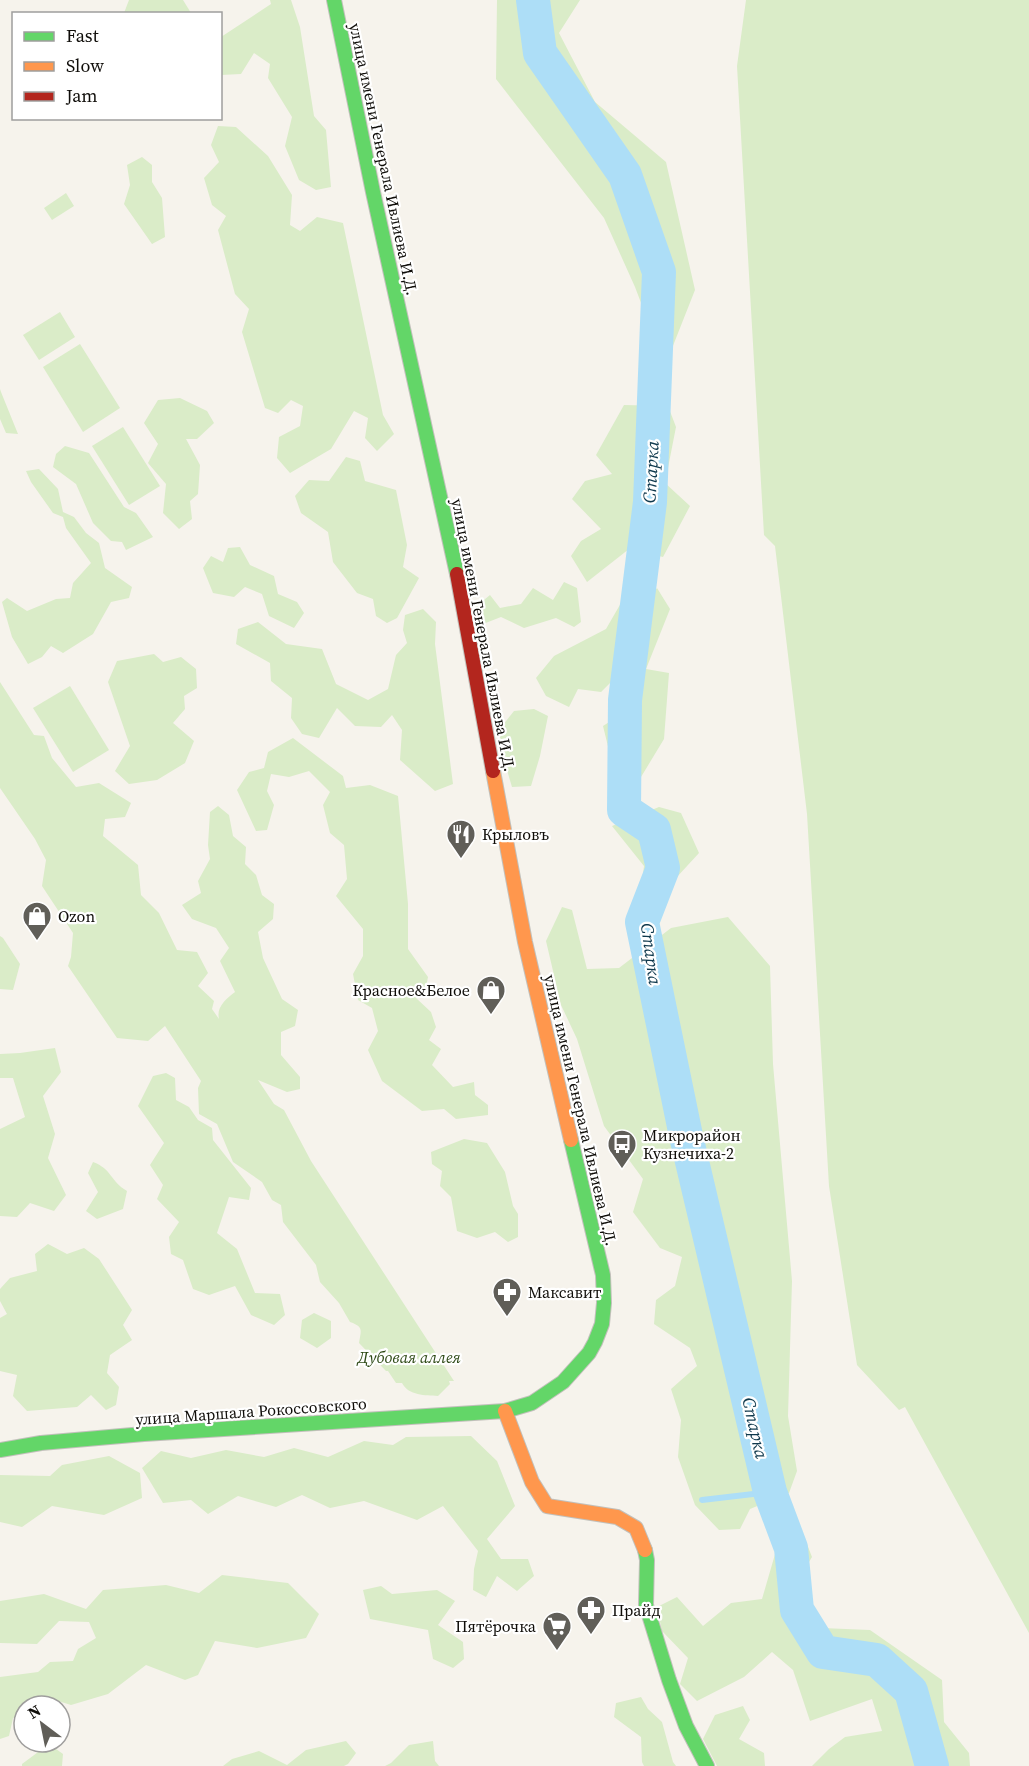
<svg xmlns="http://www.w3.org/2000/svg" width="1029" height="1766" font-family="'Source Serif 4',serif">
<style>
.green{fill:#daecc8}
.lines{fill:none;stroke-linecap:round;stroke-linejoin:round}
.stream{stroke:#addef7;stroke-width:6}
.river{stroke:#addef7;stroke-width:34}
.fast-casing{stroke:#c2c0bb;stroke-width:16}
.slow-casing{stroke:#c2c0bb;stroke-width:16}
.jam-casing{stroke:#c2c0bb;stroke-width:16}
.fast{stroke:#63d668;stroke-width:14}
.slow{stroke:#ff974d;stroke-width:14}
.jam{stroke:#b3261e;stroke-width:14}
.labels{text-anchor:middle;stroke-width:4.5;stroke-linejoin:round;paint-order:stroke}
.street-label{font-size:16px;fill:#0f0d09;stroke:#fff}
.poi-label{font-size:16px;fill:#0f0d09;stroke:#fff;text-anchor:start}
.park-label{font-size:16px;font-style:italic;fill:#2d4915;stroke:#fff}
.water-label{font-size:18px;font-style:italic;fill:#0f394d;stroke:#fff}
</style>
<rect width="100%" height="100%" fill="#f6f3ec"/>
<g class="green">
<path d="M129 0H183L191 13H124Z"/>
<path d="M270 0H291L300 27 314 116 326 130 331 187 316 190 299 180 285 146 292 117 268 78 270 64 254 53 241 74 221 75V37L271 4Z"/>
<path d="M497 0H580L559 33 595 102 666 162 695 290 665 366 635 287 604 218 496 79Z"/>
<path d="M746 0H1029V1633L905 1407 899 1410 857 1365 829 1186 807 814 775 546 764 535 737 66Z"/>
<path d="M218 126 236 127 268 156 292 195 290 225 300 231 317 217 343 223 383 415 394 434 377 451 365 438 368 418 354 411 331 449 290 473 277 458 279 437 300 426 303 406 291 400 278 413 265 408 242 332 249 309 235 294 218 230 226 216 212 205 204 178 219 162 211 145Z"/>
<path d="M142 157 152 165V182L162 198 165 237 152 244 124 204 130 185 127 165Z"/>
<path d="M66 193 74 206 52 220 44 208Z"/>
<path d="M60 312 75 337 39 360 23 335Z"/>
<path d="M80 344 120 408 83 432 43 367Z"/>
<path d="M0 389 1 392 18 434 6 433 0 419Z"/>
<path d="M180 398 207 411 214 423 197 439H186L200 465 198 494 190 501 192 519 179 529 163 513 166 484 148 463 158 444 144 423 158 400Z"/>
<path d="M624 405 668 406 676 427 665 483 690 506 663 557 629 549 587 582 571 556 581 541 601 529 572 499 585 481 612 474 596 455Z"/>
<path d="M123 427 160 486 129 505 92 446Z"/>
<path d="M65 446 89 453 124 507 136 513 153 537 126 550 122 542 111 541 93 523 76 484 53 467 56 454Z"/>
<path d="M346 457 360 461 365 481 396 490 407 545 403 567 419 578 397 618 387 623 376 616 373 599 357 593 333 562 328 532 301 513 295 496 309 480 329 481Z"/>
<path d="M39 469 58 489 63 512 74 517 86 533 99 543 105 568 132 587 129 598 111 602 93 634 63 653 51 646 42 657 28 664 12 637 2 602 7 598 27 611 56 599 70 598 73 583 91 563 66 528 63 517 53 513 31 482 26 471Z"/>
<path d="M240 547 250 565 274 576 278 594 297 602 304 613 294 628 269 616 262 594 245 587 234 597 213 593 203 568 211 556 223 562 228 548Z"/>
<path d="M564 582 577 588 581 622 574 627 556 618 524 628 501 617 483 624 473 609 490 595 500 608 521 604 533 588 553 600Z"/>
<path d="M657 588 670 609 646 669 669 673 664 739 641 777 617 783 603 726 617 717 615 678 601 692 578 689 569 707 546 696 536 678 554 656 606 629 621 603 646 604Z"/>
<path d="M423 609 436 622 435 644 453 784 435 791 400 760 402 730 392 715 381 727 355 726 337 708 319 738 302 734 291 718 292 698 271 681 270 663 236 644 238 629 258 622 286 644 322 649 336 684 368 700 388 689 396 655 407 643 403 630 405 615Z"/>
<path d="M154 654 163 662 181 657 196 669 197 688 184 696 185 709 173 723 194 741 185 763 157 780 129 784 115 771 130 746 108 682 117 661Z"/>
<path d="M0 682 34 735 44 736 52 758 76 787 99 783 131 803 125 817 105 819 103 836 138 865 141 895 159 913 177 950 197 952 208 973 198 986 214 1001 212 1009 219 1019C216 1007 226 999 235 992L220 961 229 948 216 928 192 919 182 905 201 893 198 881 210 859 208 845 210 812 218 806 229 815 233 836 246 847 245 864 256 875 262 895 274 904 273 919 258 932 263 958 282 999 298 1010 295 1026 281 1032V1055L300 1077V1089L287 1092 258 1080 274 1104 284 1110 311 1161 454 1381H449L450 1384 438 1396C425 1395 409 1396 402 1383H396L388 1371H386L359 1343C361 1330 364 1327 350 1322L339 1303 320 1282 316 1265 283 1222 281 1205 272 1200 262 1182 233 1162 217 1124 199 1114 198 1088 201 1081 165 1026 148 1041 117 1038 68 966 71 957 73 933 42 886 46 860 35 839 0 788Z"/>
<path d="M70 686 109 750 73 772 33 708Z"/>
<path d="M534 709 548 716 540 756 531 786 512 787 503 757 499 730 514 711Z"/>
<path d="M293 738 343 776 346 788 370 785 398 796 408 904V949L428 977 425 992 416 998 431 1012 436 1027 429 1040 441 1049 432 1065 453 1087 474 1082 475 1095 488 1105V1115L456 1119 444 1109 422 1111 382 1081 368 1050 378 1031 372 1008 358 1000 353 974 363 956V929L336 896 347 879 344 845 330 833 323 805 330 792 309 771 289 777 271 774 267 791 274 805 267 830 256 831 237 790 249 772 264 768 268 752Z"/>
<path d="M659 807 681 813 699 853 664 891 639 905 644 866 612 826Z"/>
<path d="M562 907 572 910 587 969 619 968 671 928 728 917 770 966 773 1064 792 1281 788 1416 797 1471 789 1493 750 1509 740 1529 719 1530 695 1505 678 1457 681 1420 671 1389 697 1366 690 1348 654 1324 656 1300 675 1286 682 1257 660 1248 633 1212 643 1179 604 1126 577 1039 561 1005 546 941Z"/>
<path d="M0 936 3 938 20 964 13 990 0 989Z"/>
<path d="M55 1048 61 1072 43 1096 55 1134 48 1158 66 1195 54 1211 30 1203 17 1217 0 1216V1129L25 1117 13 1078H0V1054L20 1053Z"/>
<path d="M166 1073 175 1078 176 1100 189 1107 198 1120 212 1128 213 1140 251 1188 249 1200 229 1197 217 1233 237 1249 255 1293 280 1294 285 1315 274 1325 251 1315 235 1286 209 1295 193 1289 183 1260 171 1254 169 1237 179 1222 157 1199 163 1185 150 1165 164 1143 138 1106 153 1076Z"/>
<path d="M464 1139 487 1143 505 1172 513 1206 518 1214V1237L508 1242 495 1232 477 1238 457 1231 451 1197 440 1186 442 1171 432 1164 431 1152Z"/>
<path d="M93 1162C112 1169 110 1181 127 1191L123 1209 97 1219 86 1211 98 1192 88 1173Z"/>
<path d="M48 1244 67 1254 84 1248 99 1259 132 1310 123 1325 132 1340 110 1355 107 1373 119 1387 116 1405 106 1410 91 1395 77 1407 27 1411 13 1396 17 1375 0 1371V1318L7 1314 0 1301V1289L10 1278 37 1271 35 1254Z"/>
<path d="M314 1313 331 1321V1338L317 1348 300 1338 302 1320Z"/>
<path d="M471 1436 497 1461 515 1506 487 1539 501 1559H528L534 1576 517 1591 497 1576 486 1597 473 1590 474 1569 478 1551 443 1506 417 1520 364 1501 330 1508 302 1495 276 1507 238 1496 208 1514 191 1500 163 1503 142 1468 161 1451 191 1458 226 1450 264 1457 294 1448 328 1457 364 1441 393 1445 406 1437Z"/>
<path d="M109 1456 140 1473 142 1498 104 1515 52 1506 22 1527 0 1522V1475L50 1476 62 1465Z"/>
<path d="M805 1539 812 1557 791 1592 822 1628 870 1630 942 1680 944 1722 969 1753 970 1766H812L829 1749 845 1737 882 1731 872 1699 810 1721 793 1670 772 1652 744 1677 697 1701 680 1684 688 1658 662 1631 657 1607 677 1597 703 1626 731 1603 762 1599 778 1544Z"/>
<path d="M222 1575 288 1583 319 1614 306 1638 257 1648 215 1641 198 1675 185 1680 146 1665 108 1694 71 1705 55 1700 50 1706H24V1716L13 1718 9 1736 0 1739V1677L38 1672 50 1662 73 1661 78 1649 96 1638 89 1622 59 1621 37 1644 0 1643V1601L44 1594 86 1609 103 1590 166 1585 199 1593Z"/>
<path d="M381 1586 392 1594 437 1590 455 1601 438 1625 463 1642 464 1659 453 1668 433 1659 428 1630 370 1619 363 1590Z"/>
<path d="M641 1697 648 1709 662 1722 673 1762 676 1766H644L642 1762 641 1737 614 1717 616 1703Z"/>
<path d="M743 1706 750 1720 739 1739 764 1753 765 1766H717L703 1739 715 1715Z"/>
<path d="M346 1741 356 1753 348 1764 344 1766H223L232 1759 259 1751 287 1765 306 1750Z"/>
<path d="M433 1741 435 1761 439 1766H385L391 1763 409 1745Z"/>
<path d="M49 1744 63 1754 62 1766H22V1764Z"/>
</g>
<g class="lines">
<path class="stream" d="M702 1500 770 1492"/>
<path class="river" d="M533 0 540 53 625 175 659 272 650 502 625 700 624 810 654 830 663 868 642 922 686 1136 770 1492 791 1548 797 1610 823 1652 877 1660 911 1691 932 1766"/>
<g class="fast-casing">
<g id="fast">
<path d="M334 0 373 192 457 574"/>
<path d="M0 1450 41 1443 144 1434 505 1411 532 1403 563 1382 589 1353 595 1342 602 1324 604 1303 603 1275 571 1140"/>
<path d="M645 1550 647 1560 646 1605 669 1680 686 1726 707 1766"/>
</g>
</g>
<g class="slow-casing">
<g id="slow">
<path d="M493 771 525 942 571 1140"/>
<path d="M505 1411 532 1482 547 1506 617 1517 636 1528 645 1550"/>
</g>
</g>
<g class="jam-casing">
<path id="jam" d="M457 574 493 771"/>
</g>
<use href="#fast" class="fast"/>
<use href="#slow" class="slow"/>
<use href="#jam" class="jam"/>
</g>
<defs>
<g id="restaurant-pin" transform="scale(1.5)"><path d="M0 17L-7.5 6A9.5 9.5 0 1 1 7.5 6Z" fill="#605e58" stroke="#fff"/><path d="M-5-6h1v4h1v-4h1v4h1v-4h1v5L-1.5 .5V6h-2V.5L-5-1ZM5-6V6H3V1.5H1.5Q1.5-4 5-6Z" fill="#fff"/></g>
<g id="shop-pin" transform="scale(1.5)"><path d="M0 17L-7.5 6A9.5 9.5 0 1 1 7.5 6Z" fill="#605e58" stroke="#fff"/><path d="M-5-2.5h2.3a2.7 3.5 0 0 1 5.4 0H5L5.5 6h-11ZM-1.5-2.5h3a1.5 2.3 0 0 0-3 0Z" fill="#fff"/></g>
<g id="bus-pin" transform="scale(1.5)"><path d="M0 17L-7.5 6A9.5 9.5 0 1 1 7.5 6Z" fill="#605e58" stroke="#fff"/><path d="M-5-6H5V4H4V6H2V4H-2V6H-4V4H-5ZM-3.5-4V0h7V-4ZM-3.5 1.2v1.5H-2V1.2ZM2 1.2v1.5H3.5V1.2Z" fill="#fff"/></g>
<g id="pharmacy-pin" transform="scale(1.5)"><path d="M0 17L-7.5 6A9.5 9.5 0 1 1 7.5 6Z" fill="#605e58" stroke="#fff"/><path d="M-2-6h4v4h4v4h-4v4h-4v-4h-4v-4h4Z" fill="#fff"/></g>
<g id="supermarket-pin" transform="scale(1.5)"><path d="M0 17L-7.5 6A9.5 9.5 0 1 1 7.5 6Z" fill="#605e58" stroke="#fff"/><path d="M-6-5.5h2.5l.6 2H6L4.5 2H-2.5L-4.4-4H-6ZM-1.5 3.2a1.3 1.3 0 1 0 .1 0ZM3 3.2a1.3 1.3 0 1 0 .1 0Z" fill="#fff"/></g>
</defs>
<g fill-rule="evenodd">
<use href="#restaurant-pin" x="461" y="834"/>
<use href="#shop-pin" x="37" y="916"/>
<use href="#shop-pin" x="491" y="990"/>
<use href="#bus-pin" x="622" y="1144"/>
<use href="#pharmacy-pin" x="507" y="1292"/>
<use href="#pharmacy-pin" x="591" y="1610"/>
<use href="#supermarket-pin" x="557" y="1626"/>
</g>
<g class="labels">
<g class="street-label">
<text transform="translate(384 159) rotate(78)" y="6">улица имени Генерала Ивлиева И.Д.</text>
<text transform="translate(484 635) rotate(79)" y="6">улица имени Генерала Ивлиева И.Д.</text>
<text transform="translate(581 1110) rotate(77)" y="6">улица имени Генерала Ивлиева И.Д.</text>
<text transform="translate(251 1411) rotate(-4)" y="6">улица Маршала Рокоссовского</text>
</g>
<g class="poi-label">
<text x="482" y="840">Крыловъ</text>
<text x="58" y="922">Ozon</text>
<text x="470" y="996" text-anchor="end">Красное&amp;Белое</text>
<text x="643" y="1141">Микрорайон<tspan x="643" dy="18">Кузнечиха-2</tspan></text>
<text x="528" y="1298">Максавит</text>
<text x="612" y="1616">Прайд</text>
<text x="536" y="1632" text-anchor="end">Пятёрочка</text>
</g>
<g class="park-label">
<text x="409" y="1363">Дубовая аллея</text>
</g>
<g class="water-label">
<text transform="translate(651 472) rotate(-87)" y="6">Старка</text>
<text transform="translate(651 954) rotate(82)" y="6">Старка</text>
<text transform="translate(755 1428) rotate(77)" y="6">Старка</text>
</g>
</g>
<rect x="12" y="12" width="210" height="108" fill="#ffffff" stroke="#9f9e9d" stroke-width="1.5"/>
<rect x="24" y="32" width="30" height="9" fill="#63d668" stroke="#9f9e9d" stroke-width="1.5"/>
<text x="66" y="42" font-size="18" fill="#0f0d09">Fast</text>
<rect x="24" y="62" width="30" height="9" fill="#ff974d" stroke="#9f9e9d" stroke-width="1.5"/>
<text x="66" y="72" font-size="18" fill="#0f0d09">Slow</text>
<rect x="24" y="92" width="30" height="9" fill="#b3261e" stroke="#9f9e9d" stroke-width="1.5"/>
<text x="66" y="102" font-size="18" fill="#0f0d09">Jam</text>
<g transform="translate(42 1724) rotate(328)"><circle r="28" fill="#ffffff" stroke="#9f9e9d" stroke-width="1.5"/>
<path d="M0-4.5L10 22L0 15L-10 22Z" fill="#605e58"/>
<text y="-9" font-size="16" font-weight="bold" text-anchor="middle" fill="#0f0d09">N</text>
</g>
</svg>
